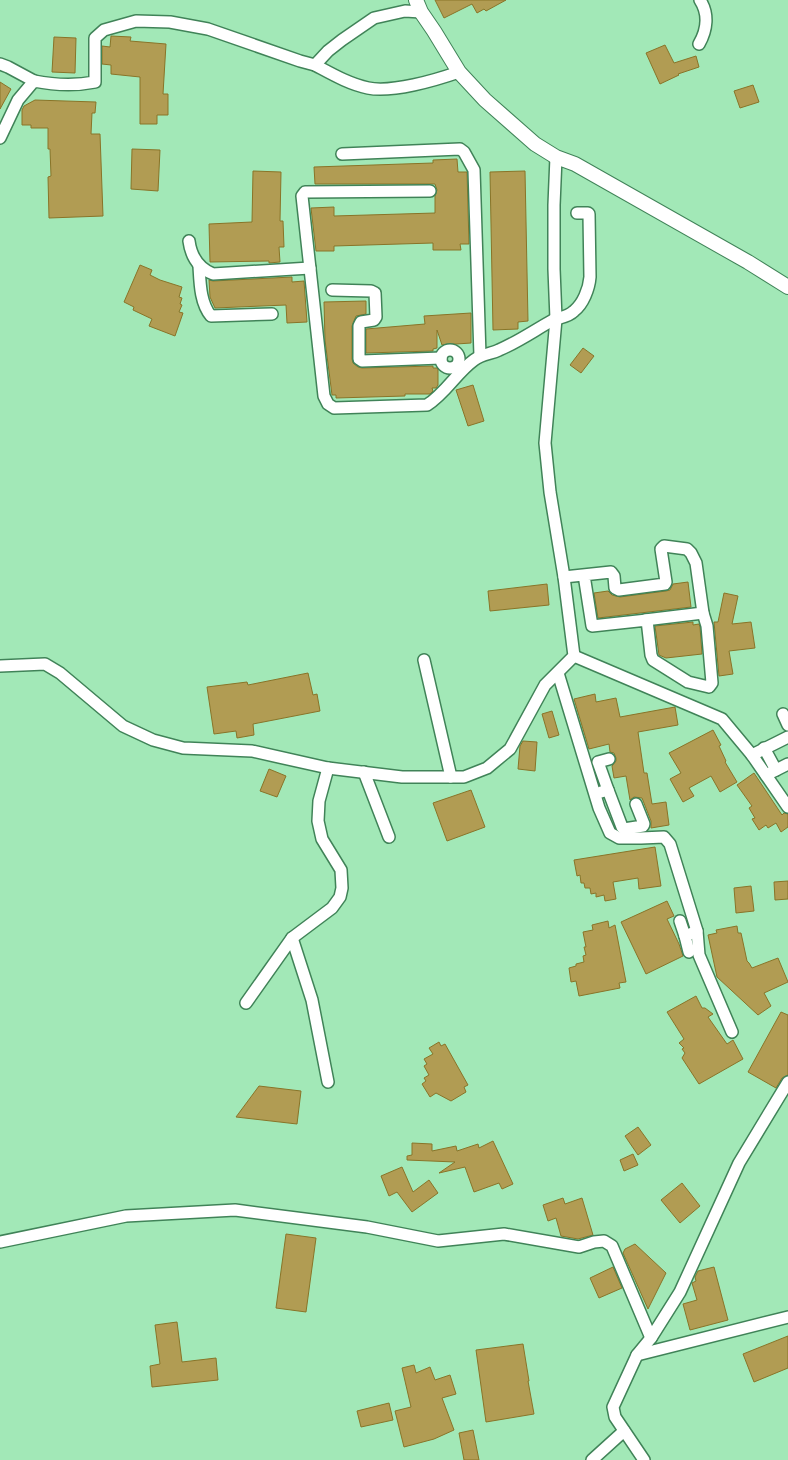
<svg xmlns="http://www.w3.org/2000/svg" width="788" height="1460" font-family="Inter,sans-serif">
<style>
.building{fill:#b19c53;stroke:#897428}
.lines{fill:none;stroke-linecap:round;stroke-linejoin:round}
.minor-casing{stroke:#408358;stroke-width:14}
.tertiary-casing{stroke:#408358;stroke-width:16}
.minor{stroke:#fff;stroke-width:11}
.tertiary{stroke:#fff;stroke-width:14}
</style>
<rect width="100%" height="100%" fill="#a2e8b7"/>
<g class="building">
<path d="M435 0H506L486 11 484 9 477 13 472 4 444 18Z"/>
<path d="M111 36 131 37 130 41 166 44 163 94H168V115H157V124H140V77L111 74V65L102 64V46L110 47Z"/>
<path d="M54 37 76 38 75 73 52 72Z"/>
<path d="M665 45 674 63 696 56 699 67 678 74 679 75 660 84 646 53Z"/>
<path d="M0 82 11 89 0 109Z"/>
<path d="M753 85 759 102 740 108 734 91Z"/>
<path d="M35 100 96 102 95 113H92L91 134H100L103 216 49 218 48 177 51 176 50 149H48V128H31V125H22V110L24 106Z"/>
<path d="M132 149 160 150 158 191 131 189Z"/>
<path d="M457 159 458 172H467L469 244H460L461 250H433V243L334 246V251H316L311 208 334 207V216L435 213V196L437 190 435 184H315L314 167 433 163V160Z"/>
<path d="M253 171 281 172 280 221H283L284 247H279L280 262 269 263V261L210 262 209 224 252 222Z"/>
<path d="M525 171 528 321 518 322V329L493 330 490 172Z"/>
<path d="M140 265 152 270 150 275 160 280 182 287 179 297 182 298 180 304 182 305 179 312 183 313 175 336 149 326 152 319 133 310 134 307 124 302Z"/>
<path d="M292 277V282L304 281 307 322 287 323 286 305 215 308 210 297 209 280 213 281Z"/>
<path d="M366 301V314L356 316 352 326V359L353 363 358 367 362 368 433 366V368H438V385L436 388H432L433 391 430 394H405V396L336 398V395H332L325 340 324 302Z"/>
<path d="M471 313V343L442 345 437 330V348L433 349V351L366 353V329L425 324 424 316Z"/>
<path d="M583 348 594 356 581 373 570 365Z"/>
<path d="M473 385 484 421 468 426 456 390Z"/>
<path d="M688 582 691 607 598 618 594 593 608 591 612 595 620 597 666 591 670 590 673 584Z"/>
<path d="M547 584 549 605 490 611 488 591Z"/>
<path d="M724 593 738 596 732 624 751 622 755 648 729 651 733 674 719 676 714 622H718Z"/>
<path d="M693 622V625L699 624 700 627 702 654 666 658 659 655 655 626Z"/>
<path d="M308 673 313 695 317 694 320 711 253 724 254 735 237 738 236 731 214 734 207 687 247 682 248 685Z"/>
<path d="M595 694 596 702 616 698 620 717 675 707 678 725 638 732 644 773H647L652 804 666 802 669 825 651 828V821L642 798 634 797 630 800 626 776 614 778 612 766 616 761V758L614 753 610 752 609 744 589 749 574 699Z"/>
<path d="M552 711 559 735 549 738 542 714Z"/>
<path d="M713 730 721 745 719 746 726 761 725 762 737 782 720 792 711 776 689 788 694 796 683 802 670 779 681 773 669 753Z"/>
<path d="M523 741 537 742 535 771 518 769 520 746Z"/>
<path d="M269 769 286 776 277 797 260 791Z"/>
<path d="M754 773 782 815 784 813 788 814V827L781 832 776 823 768 828 766 825 759 830 752 819 755 818 749 808 752 806 737 785Z"/>
<path d="M471 790 485 827 447 841 433 803Z"/>
<path d="M655 847 661 886 639 889 638 878 613 882 616 899 605 901 604 895 596 897V893L591 894 590 888H585L584 883H581L580 875 577 876 574 860Z"/>
<path d="M788 881V899L775 900 774 882Z"/>
<path d="M751 886 754 911 736 913 734 888Z"/>
<path d="M667 901 674 916 667 919 679 944 683 956 646 974 621 922Z"/>
<path d="M608 921 609 928 615 925 626 982 619 983 620 988 579 996 576 981 571 982 569 968 576 966V964L584 962 583 956 586 955 584 947H586L583 932 593 930 592 925Z"/>
<path d="M737 926 738 933H741L747 961 749 963 752 968 778 958 788 982 764 993 771 1006 758 1015 717 977 708 935 717 933 716 930Z"/>
<path d="M696 996 702 1008H705L713 1014 708 1017 727 1044 733 1040 743 1059 699 1084 682 1058 685 1053 682 1049 684 1048 679 1043 684 1039 667 1012Z"/>
<path d="M781 1012 788 1015V1075L782 1078 776 1088 748 1072Z"/>
<path d="M439 1042 441 1046 445 1044 468 1085 464 1087 466 1092 451 1101 436 1093 430 1097 422 1084 426 1081 424 1078 429 1075 424 1066 427 1064 424 1059 433 1054 429 1048Z"/>
<path d="M259 1086 301 1091 297 1124 236 1117Z"/>
<path d="M638 1127 651 1145 638 1155 625 1136Z"/>
<path d="M493 1141 513 1184 502 1189 499 1183 474 1192 465 1167 439 1173 455 1162 407 1160V1156L412 1155V1143L432 1144V1151L456 1146 457 1151 478 1144 479 1148Z"/>
<path d="M633 1154 638 1165 624 1171 620 1160Z"/>
<path d="M402 1167 413 1192 429 1180 438 1193 412 1212 397 1192 389 1196 381 1176Z"/>
<path d="M682 1183 700 1206 680 1223 661 1200Z"/>
<path d="M563 1198 565 1204 582 1198 593 1235 578 1239 561 1236 556 1218 548 1221 543 1205Z"/>
<path d="M286 1234 316 1238 306 1312 276 1308Z"/>
<path d="M635 1244 666 1273 648 1309 623 1253 625 1249Z"/>
<path d="M613 1267 622 1288 599 1298 590 1278Z"/>
<path d="M714 1267 728 1320 690 1330 683 1304 697 1300 692 1283 696 1281 695 1277 698 1271Z"/>
<path d="M177 1322 182 1362 216 1358 218 1380 152 1387 150 1366 160 1364 155 1325Z"/>
<path d="M788 1336V1368L754 1382 743 1354Z"/>
<path d="M523 1344 529 1381H528L534 1414 486 1422 476 1350Z"/>
<path d="M414 1365 416 1373 430 1367 435 1380 450 1375 456 1394 442 1398 454 1430 434 1439 404 1447 395 1411 411 1407 402 1368Z"/>
<path d="M389 1403 393 1420 361 1427 357 1411Z"/>
<path d="M473 1430 479 1460H464L459 1433Z"/>
</g>
<g class="lines">
<g class="minor-casing">
<g id="minor">
<path d="M699 44C707 30 709 14 700 0"/>
<path d="M0 64 8 67 34 81"/>
<path d="M315 65C332 74 349 84 368 88 392 93 436 80 459 72"/>
<path d="M0 138 18 100 34 81C54 85 75 86 95 82V38L104 30 136 21 170 22 208 29 300 61 315 65 328 51 342 40 374 18 405 11 421 12"/>
<path d="M342 154 460 149 464 152 474 170 480 356"/>
<path d="M430 191 305 192 302 196 324 396 328 404 334 408 427 405C446 393 456 373 474 360 482 354 491 354 499 350 518 342 535 330 553 320 561 317 568 317 574 311 583 304 589 289 590 277L589 214 588 213H577"/>
<path d="M189 241C191 256 198 268 213 274L310 268"/>
<path d="M199 266C200 282 200 303 211 316L272 314"/>
<path d="M332 290 371 291 375 293 376 317 374 320 361 322 359 326V359L362 361 441 358"/>
<circle cx="450" cy="359" r="9"/>
<path d="M564 577 611 572 614 576 615 588 619 590 665 584 666 582 661 549 664 546 687 549 691 553 696 563 703 613 707 626 712 683 709 687 688 682 653 660 651 655 647 620 592 626 584 575"/>
<path d="M645 620 703 613"/>
<path d="M574 656 722 719 752 755 788 807"/>
<path d="M424 660 451 777"/>
<path d="M0 666 45 664 60 673 123 726 153 740 183 748 252 751 328 768 402 777H464L487 768 510 749 545 685 574 656 564 577 550 492 545 443 556 319 554 269V205L556 157"/>
<path d="M558 673 599 808 610 833 619 838H641L664 837 670 844 697 931 699 955 732 1032"/>
<path d="M783 714 788 725"/>
<path d="M764 748 776 770"/>
<path d="M752 755 788 737"/>
<path d="M364 772 389 837"/>
<path d="M766 775 788 764"/>
<path d="M608 790 622 827 624 829 643 826 644 824 636 804"/>
<path d="M601 792 608 790 598 762 609 759"/>
<path d="M680 921 685 936"/>
<path d="M292 938 312 1000 328 1082"/>
<path d="M689 952 685 936 697 931"/>
<path d="M246 1003 292 938 332 908 340 897 342 888 341 870 322 839 318 821 319 801 328 768"/>
<path d="M0 1242 126 1216 235 1210 367 1227 438 1241 504 1234 579 1247 594 1242 604 1241 612 1246 651 1338"/>
<path d="M637 1355 788 1317"/>
<path d="M592 1460 624 1431"/>
<path d="M644 1460 615 1417 613 1407 637 1355 651 1338 680 1292 739 1163 788 1082"/>
</g>
</g>
<g class="tertiary-casing">
<path id="tertiary" d="M416 0 421 12 434 31 459 72 485 100 535 144 556 157 575 164 748 262 788 287"/>
</g>
<use href="#minor" class="minor"/>
<use href="#tertiary" class="tertiary"/>
</g>
</svg>
